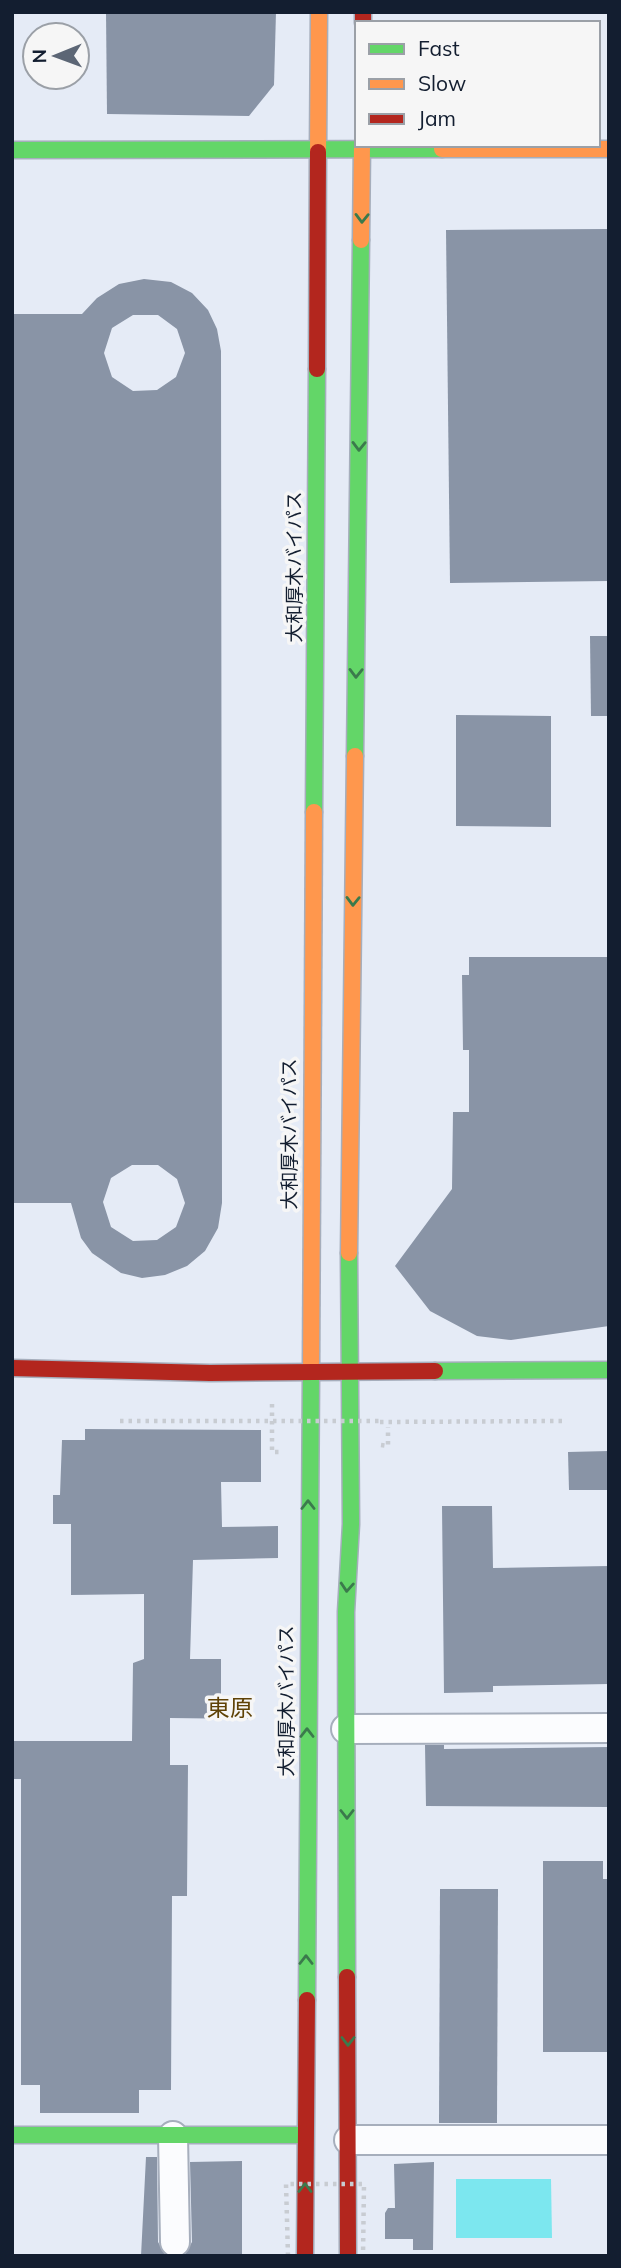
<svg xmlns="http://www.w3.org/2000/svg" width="621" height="2268" font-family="Mulish,'Noto Sans JP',sans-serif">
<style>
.water{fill:#7ce7ef}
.building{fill:#8994a6;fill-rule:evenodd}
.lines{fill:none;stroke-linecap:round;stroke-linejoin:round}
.street-casing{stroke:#a6aebc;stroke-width:32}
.fast-casing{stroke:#a6aebc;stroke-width:19}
.slow-casing{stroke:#a6aebc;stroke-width:19}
.jam-casing{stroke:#a6aebc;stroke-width:19}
.path{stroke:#c8ccd2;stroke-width:4.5;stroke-dasharray:3.5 5;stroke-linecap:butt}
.street{stroke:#fbfcfe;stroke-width:28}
.fast{stroke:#63d668;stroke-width:16}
.slow{stroke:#ff974d;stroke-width:16}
.jam{stroke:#b3261e;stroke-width:16}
.path-bridge{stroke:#c8ccd2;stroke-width:4.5;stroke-dasharray:3.5 5;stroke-linecap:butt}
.oneway{stroke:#3b7a4c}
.labels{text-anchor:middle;stroke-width:7;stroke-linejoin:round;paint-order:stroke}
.street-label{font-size:19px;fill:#131e30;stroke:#f6f6f6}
.quarter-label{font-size:23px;fill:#5f4206;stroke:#f6f6f6}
</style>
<rect width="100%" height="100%" fill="#e5ebf6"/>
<path class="water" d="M456 2179H551L552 2238H456Z"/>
<g class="building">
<path d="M106 12H276L274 85 249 116 107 114Z"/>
<path d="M609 229V581L450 583 446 230Z"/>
<path d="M144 279 171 282 192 293 208 310 217 329 221 351 222 1203 218 1228 205 1251 187 1266 165 1275 142 1278 121 1273 92 1253 81 1238 71 1203H12V314H82L97 298 119 284ZM133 315H158L177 329 185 353 176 377 157 390 133 391 112 377 104 353 112 328ZM132 1165H158L177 1179 185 1203 176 1227 157 1240 133 1241 111 1227 103 1202 111 1178Z"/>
<path d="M590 636H609V716H591Z"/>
<path d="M456 715 551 716V827L456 826Z"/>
<path d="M469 957H609V1326L511 1340 477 1336 430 1311 395 1266 452 1189 453 1112H469V1050H463L462 975H469Z"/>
<path d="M85 1429 261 1430V1482H221L222 1527 278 1526V1558L193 1560 190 1659H221V1696L248 1700 249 1719 170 1718V1765H188L187 1896H172L171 2090H139V2113H40V2085H21V1779H12V1741H132L133 1663 144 1659V1594L71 1595V1524H53V1495H60L62 1440H85Z"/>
<path d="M609 1451V1490H569L568 1452Z"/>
<path d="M442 1506H492L493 1568 609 1566V1684L493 1686V1692L444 1693Z"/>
<path d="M425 1745H444V1749L609 1747V1807L426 1806Z"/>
<path d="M543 1861H603V1879H609V2052H543Z"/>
<path d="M440 1889H498L497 2123H439Z"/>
<path d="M146 2157H157L158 2242 166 2256H141Z"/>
<path d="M242 2161V2256H184L192 2242 190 2162Z"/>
<path d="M434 2162 433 2250H413V2239H385V2213L388 2208H395L394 2164Z"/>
</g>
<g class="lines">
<g class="street-casing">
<g id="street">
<path d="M346 1729 609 1728"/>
<path d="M173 2136 175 2242"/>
<path d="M349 2140H609"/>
</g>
</g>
<g class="fast-casing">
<g id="fast">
<path d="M12 150 442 149"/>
<path d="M355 756 361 240"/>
<path d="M314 812 317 369"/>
<path d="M435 1371 609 1370"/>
<path d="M347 1977 346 1612 351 1524 349 1253"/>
<path d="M307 2000 311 1371"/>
<path d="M12 2135H305"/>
</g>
</g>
<g class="slow-casing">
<g id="slow">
<path d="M442 149H609"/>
<path d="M318 152 319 12"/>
<path d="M361 240 362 145"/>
<path d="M349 1253 355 756"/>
<path d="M311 1371 314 812"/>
</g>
</g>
<g class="jam-casing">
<g id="jam">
<path d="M363 12V23"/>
<path d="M317 369 318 152"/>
<path d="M12 1368 210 1373 435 1371"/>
<path d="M347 1977 348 2256"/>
<path d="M305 2256 307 2000"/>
</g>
</g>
<g class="path">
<path d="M272 1404V1452H280"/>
<path d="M380 1422 562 1421"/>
<path d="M381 1445 388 1446V1427"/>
</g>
<use href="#street" class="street"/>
<use href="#fast" class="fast"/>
<use href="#slow" class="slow"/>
<use href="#jam" class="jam"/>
<g class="path-bridge">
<path d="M120 1421H380"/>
<path d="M288 2256 286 2184H364L363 2256"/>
</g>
</g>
<defs><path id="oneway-chevron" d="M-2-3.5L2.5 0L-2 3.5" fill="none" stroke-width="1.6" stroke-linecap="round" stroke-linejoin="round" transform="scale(1.75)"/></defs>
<g class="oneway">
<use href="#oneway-chevron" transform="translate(362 218) rotate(91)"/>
<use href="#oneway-chevron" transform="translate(359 446) rotate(91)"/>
<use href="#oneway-chevron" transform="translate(356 673) rotate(91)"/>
<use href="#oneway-chevron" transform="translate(353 901) rotate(91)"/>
<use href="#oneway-chevron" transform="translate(308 1505) rotate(-90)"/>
<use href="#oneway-chevron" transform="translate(347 1587) rotate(94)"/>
<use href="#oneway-chevron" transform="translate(307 1733) rotate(-90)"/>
<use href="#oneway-chevron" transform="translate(347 1814) rotate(90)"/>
<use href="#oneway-chevron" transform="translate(306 1960) rotate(-90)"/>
<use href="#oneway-chevron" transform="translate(348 2041) rotate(90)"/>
<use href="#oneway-chevron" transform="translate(305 2188) rotate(-90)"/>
</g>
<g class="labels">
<g class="street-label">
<text transform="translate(294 567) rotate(-90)" y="7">大和厚木バイパス</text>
<text transform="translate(289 1134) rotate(-90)" y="7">大和厚木バイパス</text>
<text transform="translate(286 1701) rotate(-90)" y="7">大和厚木バイパス</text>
</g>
<g class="quarter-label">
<text x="230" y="1716">東原</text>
</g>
</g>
<rect width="621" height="2268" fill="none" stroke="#131e30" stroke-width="28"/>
<rect x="355" y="21" width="245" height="126" fill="#f6f6f6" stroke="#9ba0a7" stroke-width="2"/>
<rect x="369" y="44" width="35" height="10" fill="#63d668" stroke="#9ba0a7" stroke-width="2"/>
<text x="418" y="56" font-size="21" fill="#131e30">Fast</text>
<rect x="369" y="79" width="35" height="10" fill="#ff974d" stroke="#9ba0a7" stroke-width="2"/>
<text x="418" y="91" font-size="21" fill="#131e30">Slow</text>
<rect x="369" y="114" width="35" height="10" fill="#b3261e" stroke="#9ba0a7" stroke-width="2"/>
<text x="418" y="126" font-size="21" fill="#131e30">Jam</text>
<g transform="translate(56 56) rotate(269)"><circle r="33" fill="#f6f6f6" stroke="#9ba0a7" stroke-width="2"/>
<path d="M0-5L12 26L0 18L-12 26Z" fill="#5c6675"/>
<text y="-10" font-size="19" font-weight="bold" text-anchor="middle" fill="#131e30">N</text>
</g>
</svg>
